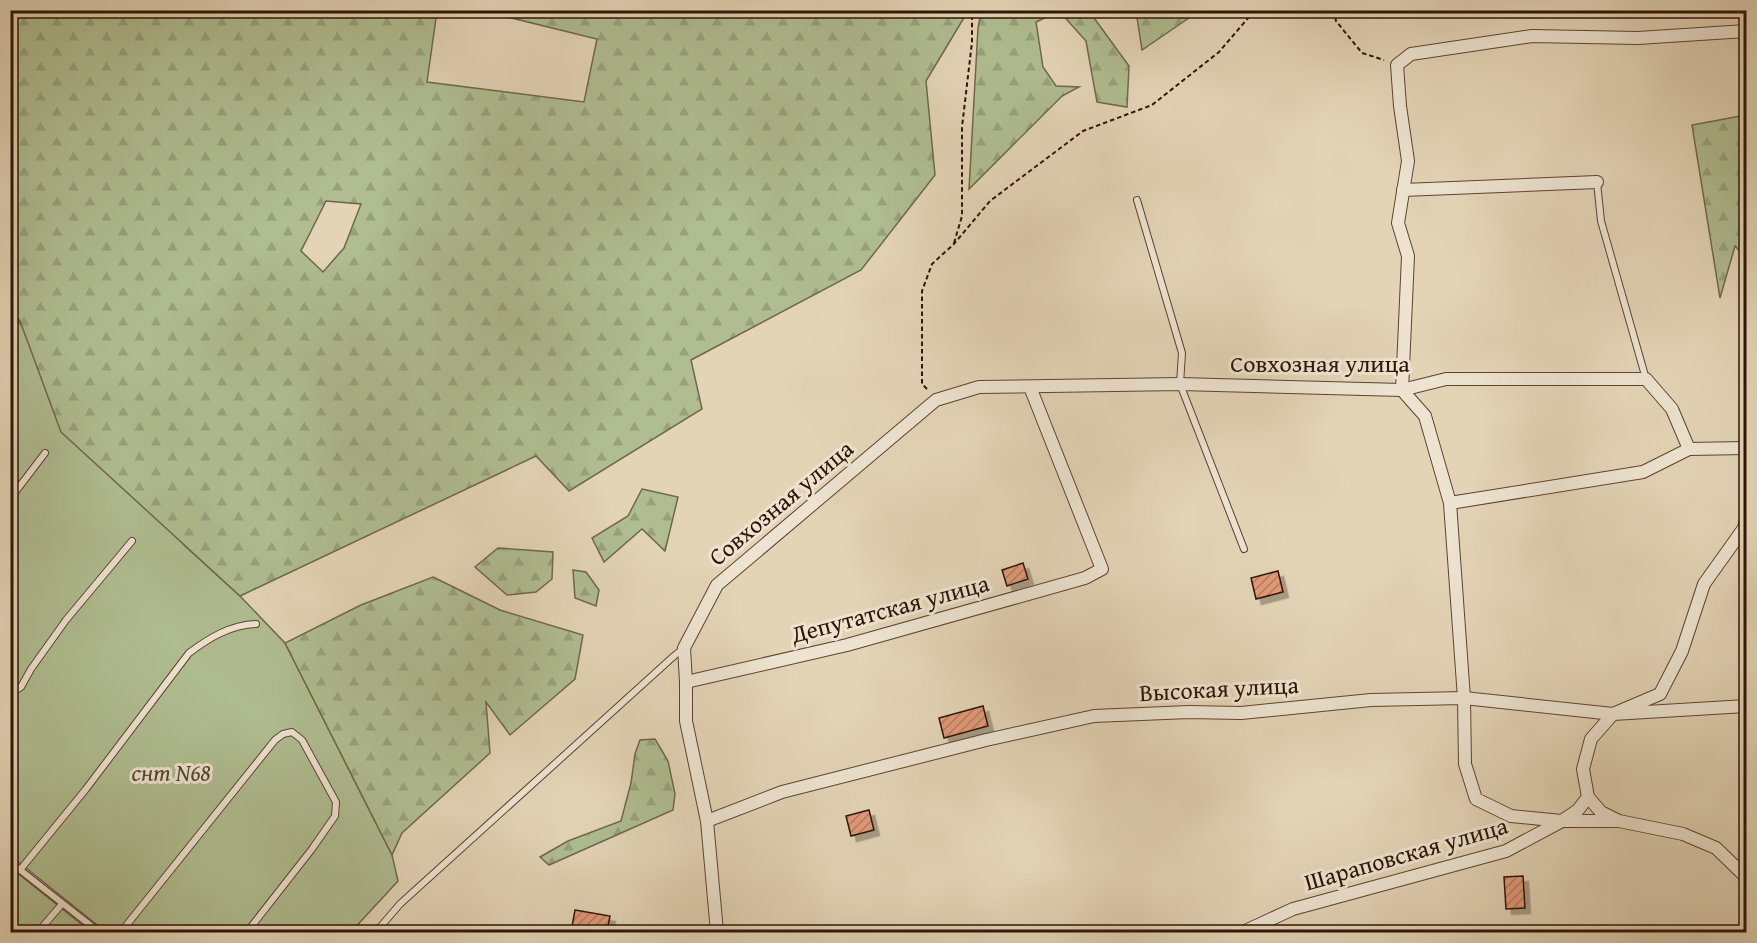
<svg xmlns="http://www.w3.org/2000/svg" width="1757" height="943" font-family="'Gentium Book Plus',serif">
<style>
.green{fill:#afbd91;stroke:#6f684b;stroke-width:1.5}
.forest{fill:url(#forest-firs);stroke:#6f684b;stroke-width:1.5;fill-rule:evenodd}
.building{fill:url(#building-hatch);stroke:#2f1405;stroke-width:1.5;filter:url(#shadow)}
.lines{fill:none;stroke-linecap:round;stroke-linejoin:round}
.service-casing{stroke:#5c4431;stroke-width:8}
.minor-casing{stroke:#5c4431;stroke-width:14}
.path{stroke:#2f1405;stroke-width:2;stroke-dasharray:4.5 3;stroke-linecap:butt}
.service{stroke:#ede3d0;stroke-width:6}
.minor{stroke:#ede3d0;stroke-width:12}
.labels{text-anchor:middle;stroke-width:6;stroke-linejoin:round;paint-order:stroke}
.street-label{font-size:24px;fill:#2f1405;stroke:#ede3d0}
.park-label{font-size:24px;font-style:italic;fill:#55472f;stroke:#ede3d0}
</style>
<defs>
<pattern id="forest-firs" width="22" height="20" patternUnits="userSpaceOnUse" patternTransform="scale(1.5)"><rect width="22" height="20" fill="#afbd91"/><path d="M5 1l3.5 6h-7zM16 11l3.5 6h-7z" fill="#97a27c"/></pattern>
<pattern id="building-hatch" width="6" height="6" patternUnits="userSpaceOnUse" patternTransform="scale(1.5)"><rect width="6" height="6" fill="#e19a79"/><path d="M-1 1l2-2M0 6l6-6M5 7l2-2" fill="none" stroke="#b77c61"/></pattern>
<filter id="shadow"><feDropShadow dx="5.5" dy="5.5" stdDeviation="0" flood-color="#0004"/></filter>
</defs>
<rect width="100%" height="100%" fill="#e3d4b6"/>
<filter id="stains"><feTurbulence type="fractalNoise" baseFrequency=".00333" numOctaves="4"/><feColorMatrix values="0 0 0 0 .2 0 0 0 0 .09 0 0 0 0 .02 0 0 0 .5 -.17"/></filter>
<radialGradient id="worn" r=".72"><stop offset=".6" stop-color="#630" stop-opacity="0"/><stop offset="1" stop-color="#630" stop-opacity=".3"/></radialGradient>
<g class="green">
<path d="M10 310 184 545 240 596 285 643 392 855 398 881 351 932H106L11 856Z"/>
<path d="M11 868 91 932H11Z"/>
</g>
<g class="forest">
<path d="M10 11H437L427 82 584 102 597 39 483 11H968L926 81 935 175 861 270 691 360 702 409 569 491 536 456 240 596 61 432 20 321 11 310ZM326 201 361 204 344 248 323 272 301 251Z"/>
<path d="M987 11H1089L1129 66 1127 107 1097 102 1086 41 1059 11 1036 22 1043 67 1056 86 1079 87 1062 96 969 189 978 28 981 12Z"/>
<path d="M1136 11V10L1199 11 1142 50Z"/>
<path d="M1746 115V258L1735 246 1720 298 1692 125Z"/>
<path d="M642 489 678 497 665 551 642 529 604 562 592 538 628 516Z"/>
<path d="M498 548 553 552 552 579 536 592 507 595 475 567Z"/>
<path d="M573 570 586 572 599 590 596 606 575 598Z"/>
<path d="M433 577 500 610 583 635 575 679 510 735 486 702 490 753 402 833 392 855 285 643 361 605Z"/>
<path d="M655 739 668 761 675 794 673 810 549 865 540 857 568 841 621 821 631 783 635 754 640 740Z"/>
</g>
<g class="building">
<path d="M1023 563 1028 579 1007 586 1002 570Z"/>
<path d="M1278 571 1283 592 1256 599 1251 578Z"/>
<path d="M983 706 988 726 944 738 939 718Z"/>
<path d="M869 810 874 830 851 836 846 816Z"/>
<path d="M1523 876 1525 908 1506 909 1504 877Z"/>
<path d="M575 910 610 916 607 932H571Z"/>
</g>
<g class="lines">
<g class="service-casing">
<g id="service">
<path d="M1597 182 1601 221 1646 379"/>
<path d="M1137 200 1182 353 1180 384 1244 549"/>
<path d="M10 499 45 453"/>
<path d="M10 694 21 687 31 669 66 620 132 541"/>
<path d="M10 862 99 932"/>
<path d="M20 870 86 789 189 653C209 638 230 625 256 624"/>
<path d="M38 932 62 904"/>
<path d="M121 932 275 740 283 734 292 732 302 740 336 802 335 816 312 849 247 932"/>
<path d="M376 932 400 904 674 656 684 648"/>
</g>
</g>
<g class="minor-casing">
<g id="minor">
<path d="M1746 31 1638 38 1532 36 1411 54 1397 65 1400 106 1408 161 1398 223 1408 256 1402 390 1425 416 1450 503 1464 698 1465 764 1476 799 1511 816 1562 821 1578 810 1588 797 1583 769 1591 739 1613 714 1660 694 1682 651 1704 584 1744 528 1746 520"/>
<path d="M1403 190 1597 182"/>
<path d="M1450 503 1643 472 1689 449 1746 448"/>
<path d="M686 682 847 645 1085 578 1102 569 1030 387"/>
<path d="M1588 797 1601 812 1617 820"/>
<path d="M707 821 782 792 986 740 1094 716 1189 712 1241 713 1371 700 1464 698 1613 714 1746 706"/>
<path d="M717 932 707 821 686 721V682L684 648 717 585 936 400 979 387 1180 384 1402 390 1446 379H1646L1672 409 1689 449"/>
<path d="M1243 932 1293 909 1506 851 1562 821H1619L1683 834 1716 848 1746 877"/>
</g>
</g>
<g class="path">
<path d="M1334 10 1336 21 1362 53 1384 60"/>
<path d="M954 243 962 216V127L972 42V10"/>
<path d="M927 389 922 384V291L932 264 953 245 990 201 1083 131 1152 105 1219 52 1255 10"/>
</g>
<use href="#service" class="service"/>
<use href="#minor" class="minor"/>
</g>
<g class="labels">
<g class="street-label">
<text x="1320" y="372">Совхозная улица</text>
<text transform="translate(781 503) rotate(-40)" y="8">Совхозная улица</text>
<text transform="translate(890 609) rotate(-15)" y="8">Депутатская улица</text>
<text transform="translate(1219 689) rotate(-3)" y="8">Высокая улица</text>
<text transform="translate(1406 854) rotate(-16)" y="8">Шараповская улица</text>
</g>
<g class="park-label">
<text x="171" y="781">снт N68</text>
</g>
</g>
<rect width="1757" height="943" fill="none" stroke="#e3d4b6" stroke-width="36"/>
<rect x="12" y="12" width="1733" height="919" fill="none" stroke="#2f1405" stroke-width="3"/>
<rect x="18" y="18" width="1721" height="907" fill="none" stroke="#2f1405" stroke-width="1.5"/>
<rect width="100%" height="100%" filter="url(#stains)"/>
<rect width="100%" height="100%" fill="url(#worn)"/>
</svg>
